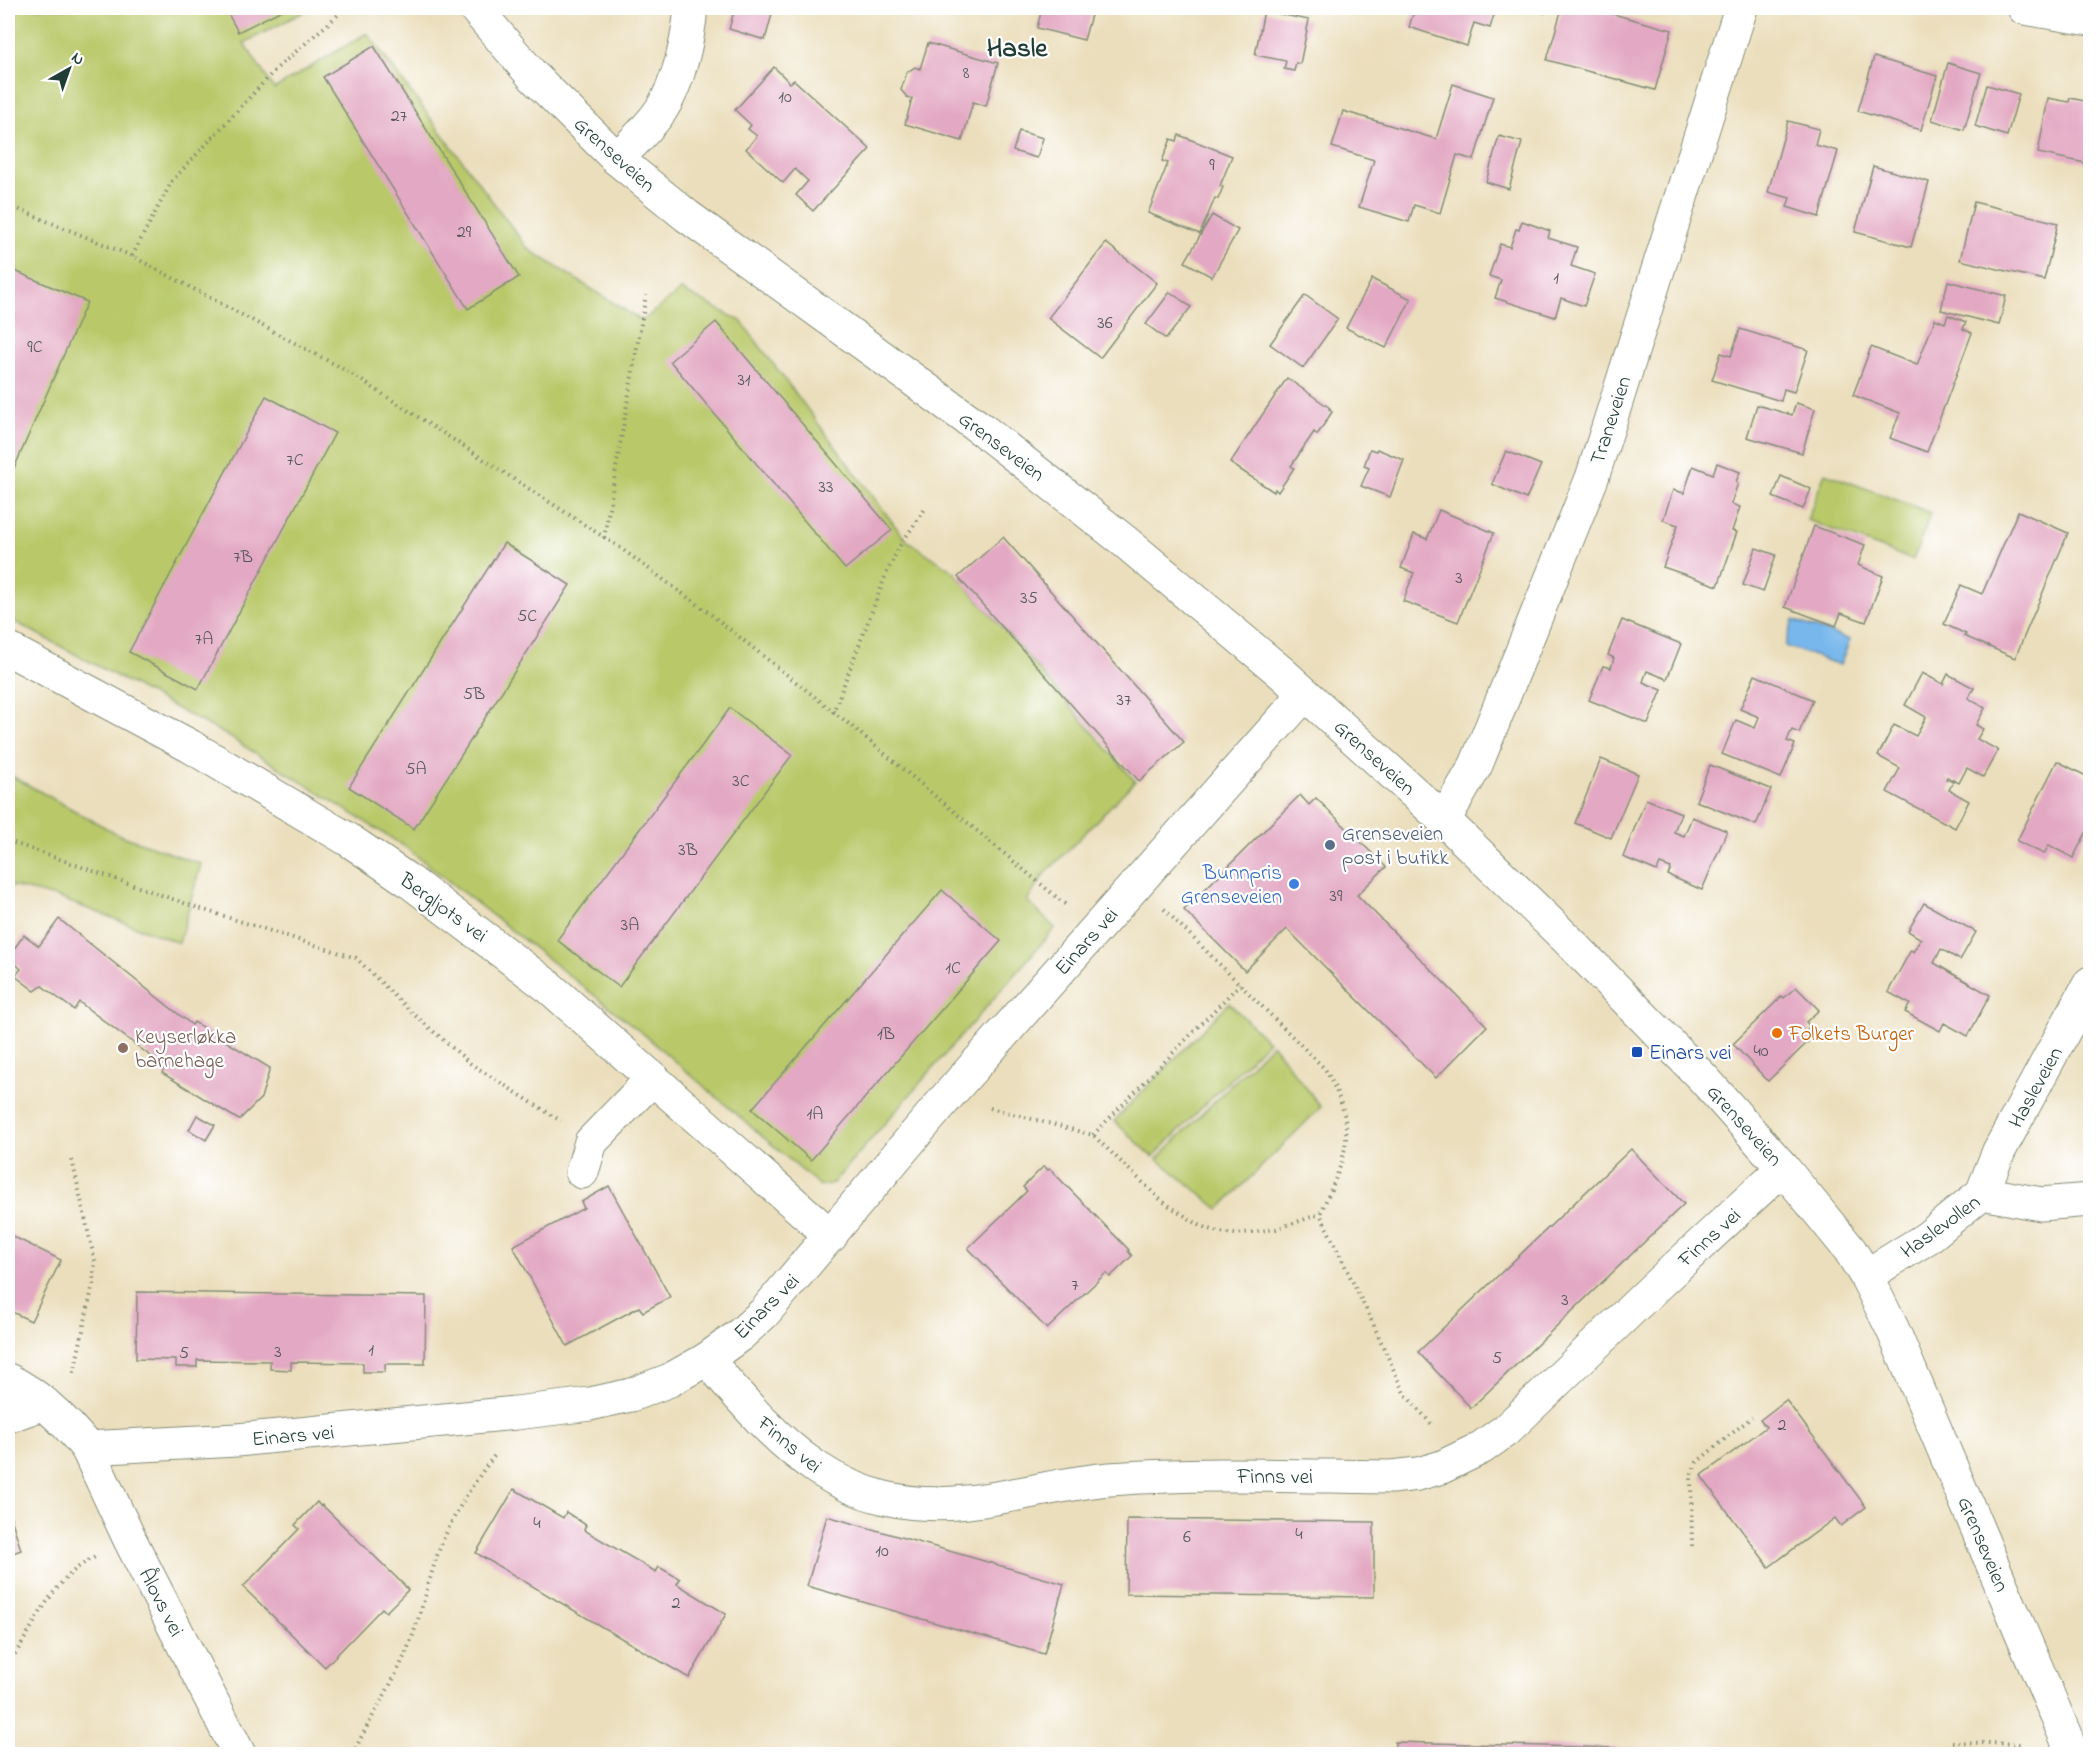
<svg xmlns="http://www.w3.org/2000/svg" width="2098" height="1762" font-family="'Indie Flower',sans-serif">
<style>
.green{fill:#b9c96b;stroke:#6c8350;stroke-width:1.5}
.water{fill:#78b7ec;stroke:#4c7a90;stroke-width:1.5}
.building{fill:#e3a8c3}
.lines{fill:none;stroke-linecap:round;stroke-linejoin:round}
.minor-casing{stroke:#858e78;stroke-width:35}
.major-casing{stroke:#858e78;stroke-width:35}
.path{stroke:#858e78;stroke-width:4;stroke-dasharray:1.5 4.5;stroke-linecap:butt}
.minor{stroke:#fff;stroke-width:33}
.major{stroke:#fff;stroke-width:33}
.service-dot{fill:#5c6f8a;stroke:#fff;stroke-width:2}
.shop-dot{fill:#3f7fe0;stroke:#fff;stroke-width:2}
.food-dot{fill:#e8710a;stroke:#fff;stroke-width:2}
.education-dot{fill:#8d6e63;stroke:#fff;stroke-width:2}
.transit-dot{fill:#1a4fb4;stroke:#fff;stroke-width:2}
.labels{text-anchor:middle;stroke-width:4.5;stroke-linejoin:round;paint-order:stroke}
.number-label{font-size:18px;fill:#505858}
.street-label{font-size:21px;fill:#1f3d34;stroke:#fff}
.service-label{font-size:21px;fill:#4e5e75;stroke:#fff;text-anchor:start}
.shop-label{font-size:21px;fill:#366cbe;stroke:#fff;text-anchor:end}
.food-label{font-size:21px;fill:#c56008;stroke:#fff;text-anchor:start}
.education-label{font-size:21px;fill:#785e54;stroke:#fff;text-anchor:start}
.transit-label{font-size:21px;fill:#164399;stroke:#fff;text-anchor:start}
.district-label{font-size:27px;font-weight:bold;fill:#1f3d34;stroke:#fff}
</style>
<rect width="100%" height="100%" fill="#fff"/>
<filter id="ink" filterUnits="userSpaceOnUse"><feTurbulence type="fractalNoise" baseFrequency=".0167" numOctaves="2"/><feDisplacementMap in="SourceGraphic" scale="12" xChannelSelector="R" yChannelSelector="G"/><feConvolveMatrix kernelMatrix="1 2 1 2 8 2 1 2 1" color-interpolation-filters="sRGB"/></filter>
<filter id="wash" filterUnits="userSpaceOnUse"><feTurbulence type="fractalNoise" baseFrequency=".008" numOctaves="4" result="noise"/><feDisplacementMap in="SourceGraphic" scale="24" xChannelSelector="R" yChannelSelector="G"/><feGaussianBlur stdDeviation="1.35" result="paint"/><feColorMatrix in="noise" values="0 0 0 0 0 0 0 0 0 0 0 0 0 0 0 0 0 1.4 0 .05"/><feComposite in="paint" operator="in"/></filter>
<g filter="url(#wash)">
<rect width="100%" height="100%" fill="#ebdebc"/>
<g class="green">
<path d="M8 8H311L244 43 274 89 367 33 528 249 642 321 681 290 741 321 905 539 954 572 1135 781 1043 876 1027 901 1055 928 833 1183 820 1186 641 1032 404 846 228 736 8 618Z"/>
<path d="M1825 473 1931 513 1913 560 1807 520Z"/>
<path d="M8 774 117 834 201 864 179 943 59 898 8 885Z"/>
<path d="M1229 1003 1268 1041 1153 1157 1114 1121Z"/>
<path d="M1272 1044 1321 1107 1219 1209 1157 1159Z"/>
</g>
<path class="water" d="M1793 620 1850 640 1840 665 1785 646Z"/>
<g id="blocks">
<g class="building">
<path d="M225 8H286L238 32Z"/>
<path d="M735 8H748L772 14 765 40 729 29Z"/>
<path d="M1042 8H1093L1084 40 1037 28Z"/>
<path d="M1415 8H1496L1490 28 1474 23 1467 46 1409 27Z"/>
<path d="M1531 8H1547L1545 13 1531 9Z"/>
<path d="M1562 8H1591L1672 30 1655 90 1547 60Z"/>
<path d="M1264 11 1309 20 1300 64 1296 63 1294 71 1284 69 1286 61 1255 55Z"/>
<path d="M928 43 998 63 986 106 973 102 962 141 905 124 912 99 907 97 901 90 907 72 915 67 920 69Z"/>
<path d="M374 46 519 277 468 309 323 77Z"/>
<path d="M1874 57 1937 76 1921 130 1858 111Z"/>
<path d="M1948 63 1981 73 1964 130 1932 120Z"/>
<path d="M774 67 790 83 794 80 870 149 813 211 796 195 808 181 795 169 783 183 746 149 757 136 748 129 751 125 735 110Z"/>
<path d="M1453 84 1493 97 1474 160 1457 155 1440 213 1414 205 1409 222 1359 207 1374 160 1332 147 1343 111 1436 139Z"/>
<path d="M1987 85 2019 94 2007 136 1975 126Z"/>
<path d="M2048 98 2069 102 2070 98 2090 102V164L2038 153Z"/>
<path d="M1788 121 1819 129 1815 145 1838 151 1819 217 1787 207 1790 198 1768 192Z"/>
<path d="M1019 131 1043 138 1037 158 1013 151Z"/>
<path d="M1179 135 1232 156 1220 186 1223 187 1218 199 1215 198 1200 234 1148 213 1168 163 1162 161 1171 139 1177 141Z"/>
<path d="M1499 136 1522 142 1509 189 1486 182Z"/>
<path d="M1873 166 1929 182 1911 247 1855 232Z"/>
<path d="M1974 202 2058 223 2044 280 1960 260Z"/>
<path d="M1212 215 1238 230 1212 277 1185 262Z"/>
<path d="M1522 221 1550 231 1548 238 1577 247 1571 266 1595 274 1584 306 1561 298 1555 317 1495 298 1501 280 1489 276 1500 244 1510 247 1516 229 1519 230Z"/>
<path d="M1106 243 1157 283 1100 358 1048 318Z"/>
<path d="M15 271 87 302 8 482V288Z"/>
<path d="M1372 279 1411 299 1386 348 1346 328Z"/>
<path d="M1948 281 2006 296 1999 325 1941 310Z"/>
<path d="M1170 292 1191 307 1166 339 1146 324Z"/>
<path d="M1305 295 1338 319 1303 368 1270 344Z"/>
<path d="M1948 315 1966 322 1963 329 1972 333 1927 452 1890 438 1900 413 1853 395 1871 347 1917 365 1935 319 1945 323Z"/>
<path d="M716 322 892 530 845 569 670 361Z"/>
<path d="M1740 329 1808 350 1794 392 1784 389 1781 401 1712 380 1721 353 1731 356Z"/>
<path d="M1287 378 1330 408 1329 409 1332 412 1317 435 1314 432 1291 466 1294 468 1278 492 1275 489 1274 492 1230 463Z"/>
<path d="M266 396 335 433 198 689 129 652Z"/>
<path d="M1796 403 1815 409 1802 453 1747 437 1757 405 1792 415Z"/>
<path d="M1370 449 1376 451 1377 449 1404 460 1390 497 1361 486 1369 468 1364 466Z"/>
<path d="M1506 451 1541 465 1526 499 1492 484Z"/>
<path d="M1717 463 1740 472 1736 482 1738 483 1731 504 1740 507 1732 531 1737 532 1718 586 1663 567 1678 525 1663 520 1673 490 1684 493 1693 466 1713 474Z"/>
<path d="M1781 476 1811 489 1803 509 1773 497Z"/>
<path d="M1439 510 1494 533 1458 622 1403 601 1414 573 1401 568 1414 534 1427 539Z"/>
<path d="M2018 511 2068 533 2015 658 1964 636 1966 634 1944 624 1961 585 1982 594Z"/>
<path d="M1814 526 1865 545 1858 565 1883 576 1866 622 1841 613 1836 626 1785 607Z"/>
<path d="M1003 537 1184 742 1139 781 958 577Z"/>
<path d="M504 543 570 585 414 829 349 787Z"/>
<path d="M1756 548 1776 555 1763 592 1743 585Z"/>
<path d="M1622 620 1681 644 1667 679 1647 671 1645 676 1643 682 1662 690 1648 724 1589 700 1603 666 1611 668 1614 658 1608 655Z"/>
<path d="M1922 673 1943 684 1948 674 1974 688 1968 698 1985 708 1976 725 1983 729 1977 739 1998 750 1983 777 1967 768 1959 783 1947 777 1946 779 1953 782 1949 790 1969 801 1955 828 1887 792 1900 768 1878 756 1894 725 1916 736 1926 717 1905 705Z"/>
<path d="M1755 675 1813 700 1799 733 1792 730 1789 736 1787 741 1795 744 1781 778 1722 754 1736 720 1755 728 1759 717 1740 709Z"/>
<path d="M730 708 792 755 619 987 557 940Z"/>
<path d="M1601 759 1638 774 1611 838 1575 823Z"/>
<path d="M2057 761 2090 778V836L2086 833 2073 858 2049 845 2044 854 2017 841Z"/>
<path d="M1710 765 1771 789 1756 825 1696 801Z"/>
<path d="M1300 795 1309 805 1316 798 1386 867 1357 895 1487 1026 1436 1078 1287 929 1245 971 1184 910Z"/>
<path d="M1646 799 1681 813 1674 832 1684 836 1692 817 1727 831 1702 890 1668 875 1671 868 1660 864 1657 871 1623 857Z"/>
<path d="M942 890 1001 941 811 1160 752 1109Z"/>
<path d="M1924 903 1976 932 1960 960 1941 949 1934 963 1990 995 1968 1036 1944 1023 1940 1031 1905 1012 1910 1004 1888 992 1911 950 1913 952 1921 939 1908 931Z"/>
<path d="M59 919 192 1025 194 1022 270 1068 261 1098 239 1120 162 1073 165 1067 79 1002 74 1010 42 986 35 991 15 976 21 969 8 957 24 935 39 946Z"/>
<path d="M1796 987 1819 1010 1806 1022 1810 1026 1807 1029 1814 1036 1768 1081 1733 1044 1782 996 1784 998Z"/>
<path d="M197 1115 215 1125 206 1140 189 1130Z"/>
<path d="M1631 1149 1684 1204 1471 1408 1418 1352Z"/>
<path d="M1044 1166 1048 1170 1050 1169 1129 1250 1128 1251 1132 1256 1110 1277 1106 1273 1047 1329 968 1248 1027 1191 1023 1187Z"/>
<path d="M609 1186 670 1297 643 1312 639 1307 567 1346 513 1246 584 1208 581 1202Z"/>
<path d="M8 1234 61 1260 31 1321 8 1310Z"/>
<path d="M137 1292 426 1296 425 1364H385V1372H363V1363L291 1362V1370L270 1369V1361L197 1360V1367H176V1360L136 1359Z"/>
<path d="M1786 1400 1866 1507 1841 1526 1835 1518 1769 1567 1701 1476 1766 1427 1760 1420Z"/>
<path d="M514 1489 563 1518 566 1512 586 1525 584 1530 656 1572 659 1567 680 1579 677 1584 726 1614 689 1678 476 1553Z"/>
<path d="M317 1502 321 1507 322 1505 404 1585 408 1590 386 1612 382 1608 325 1667 243 1587 299 1529 295 1525Z"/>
<path d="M8 1508 21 1550 8 1555Z"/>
<path d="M827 1516 1064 1584 1044 1654 807 1586Z"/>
<path d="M1127 1519 1374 1522V1597L1126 1594Z"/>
<path d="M1395 1742 1689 1750V1754H1395Z"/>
</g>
</g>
</g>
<g filter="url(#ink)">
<use href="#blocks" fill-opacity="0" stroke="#858e78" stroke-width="1.5"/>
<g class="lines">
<g class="minor-casing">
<g id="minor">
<path d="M2024 8 2090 19"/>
<path d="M617 159C631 144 649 128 661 110 679 83 688 40 691 8"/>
<path d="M8 649 190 746 349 840 409 881 549 987 831 1236"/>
<path d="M1444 820 1476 765 1592 478 1741 8"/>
<path d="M582 1172 591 1142 653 1078"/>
<path d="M1982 1193 2041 1204 2090 1200"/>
<path d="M1866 1276 1927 1238 1982 1193 1999 1151 2090 983"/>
<path d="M707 1359C780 1446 842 1516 967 1502 1015 1497 1062 1483 1110 1479 1203 1472 1298 1476 1391 1477L1418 1474 1442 1467 1481 1448 1506 1430 1658 1284 1783 1168"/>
<path d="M8 1380C40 1396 65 1420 87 1448L237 1440 516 1413 590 1404 631 1395 670 1380 707 1359 740 1335 764 1313 946 1098 1305 694"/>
<path d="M8 1416 44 1403"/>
<path d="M87 1448 130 1540 239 1754"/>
</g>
</g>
<g class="major-casing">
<path id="major" d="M475 8 533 76 617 159 687 216 984 431 1123 540 1282 673 1444 820 1572 944 1703 1078 1783 1168 1850 1250 1866 1276 1893 1330 2073 1754"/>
</g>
<g class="path">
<path d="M8 205 132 256 347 371 619 547 709 613 849 724 1067 906"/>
<path d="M132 256 172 181 276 69 346 8"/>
<path d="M604 538 646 295"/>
<path d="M833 713 887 572 899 547 925 509"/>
<path d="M8 841 198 908 356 958 410 1011 471 1064 561 1121"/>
<path d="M1164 909 1325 1069C1360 1130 1347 1154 1320 1214L1374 1326 1404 1393 1434 1427"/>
<path d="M990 1108 1093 1135 1162 1201 1199 1225 1218 1232 1236 1234 1276 1229 1320 1214"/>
<path d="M1093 1135 1240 984"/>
<path d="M72 1160 95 1262 93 1284 73 1377"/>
<path d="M1692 1546 1691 1475 1697 1462 1752 1417"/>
<path d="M8 1664C37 1625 50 1578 97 1556"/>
<path d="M1952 1742 2021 1744"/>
<path d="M353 1754C370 1717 394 1683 409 1645 421 1615 428 1583 438 1553 451 1518 472 1484 495 1455"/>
</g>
<use href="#minor" class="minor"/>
<use href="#major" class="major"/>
</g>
</g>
<circle class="service-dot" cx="1330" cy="845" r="6"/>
<circle class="shop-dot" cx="1294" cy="884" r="6"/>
<circle class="food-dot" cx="1777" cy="1033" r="6"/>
<circle class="education-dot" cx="123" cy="1048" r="6"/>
<rect class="transit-dot" x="1631" y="1046" width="12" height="12" rx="3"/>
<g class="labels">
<g class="number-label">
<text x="966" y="78">8</text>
<text x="785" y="102">10</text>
<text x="399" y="121">27</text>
<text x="1212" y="170">9</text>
<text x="464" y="237">29</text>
<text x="1556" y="283">1</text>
<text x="1105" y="328">36</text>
<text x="35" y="352">9C</text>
<text x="744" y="385">31</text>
<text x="295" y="465">7C</text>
<text x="826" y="492">33</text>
<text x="243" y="562">7B</text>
<text x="1459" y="583">3</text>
<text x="1029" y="603">35</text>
<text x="527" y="621">5C</text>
<text x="204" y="644">7A</text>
<text x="474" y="699">5B</text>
<text x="1124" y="705">37</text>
<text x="416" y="774">5A</text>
<text x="741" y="786">3C</text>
<text x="688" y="855">3B</text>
<text x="1336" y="901">39</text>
<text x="630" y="930">3A</text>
<text x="953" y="973">1C</text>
<text x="886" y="1039">1B</text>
<text x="1761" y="1056">40</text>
<text x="815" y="1119">1A</text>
<text x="1075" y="1290">7</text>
<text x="1565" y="1305">3</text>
<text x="371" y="1355">1</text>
<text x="278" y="1357">3</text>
<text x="184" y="1358">5</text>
<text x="1497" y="1363">5</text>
<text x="1782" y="1430">2</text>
<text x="537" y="1528">4</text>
<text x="1299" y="1539">4</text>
<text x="1187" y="1542">6</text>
<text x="882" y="1556">10</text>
<text x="676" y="1608">2</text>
</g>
<g class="street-label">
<text transform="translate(615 154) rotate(42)" y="7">Grenseveien</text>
<text transform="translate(1610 420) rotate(-72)" y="7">Traneveien</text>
<text transform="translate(1002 446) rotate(37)" y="7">Grenseveien</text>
<text transform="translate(1375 757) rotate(42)" y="7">Grenseveien</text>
<text transform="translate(444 907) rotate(36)" y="7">Bergljots vei</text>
<text transform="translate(1086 941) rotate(-48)" y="7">Einars vei</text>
<text transform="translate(2035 1087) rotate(-61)" y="7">Hasleveien</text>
<text transform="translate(1745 1125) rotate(48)" y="7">Grenseveien</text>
<text transform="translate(1940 1226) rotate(-36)" y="7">Haslevollen</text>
<text transform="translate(1709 1237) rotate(-42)" y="7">Finns vei</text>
<text transform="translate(766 1306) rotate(-45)" y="7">Einars vei</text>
<text transform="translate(293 1435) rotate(-5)" y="7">Einars vei</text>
<text transform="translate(790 1444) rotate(40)" y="7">Finns vei</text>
<text x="1275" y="1483">Finns vei</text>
<text transform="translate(1984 1544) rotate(67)" y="7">Grenseveien</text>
<text transform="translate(162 1602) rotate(63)" y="7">Ålovs vei</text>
</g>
<g class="service-label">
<text x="1342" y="840">Grenseveien<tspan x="1342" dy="24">post i butikk</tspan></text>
</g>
<g class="shop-label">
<text x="1282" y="879">Bunnpris<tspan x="1282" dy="24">Grenseveien</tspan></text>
</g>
<g class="food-label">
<text x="1789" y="1040">Folkets Burger</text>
</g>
<g class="education-label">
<text x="135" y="1043">Keyserløkka<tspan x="135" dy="24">barnehage</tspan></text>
</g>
<g class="transit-label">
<text x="1649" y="1059">Einars vei</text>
</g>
<g class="district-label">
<text x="1017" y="56">Hasle</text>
</g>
</g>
<rect width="2098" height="1762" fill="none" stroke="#fff" stroke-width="30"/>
<g transform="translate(69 69) rotate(40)" stroke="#ffffff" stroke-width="4.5" paint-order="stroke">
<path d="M0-4.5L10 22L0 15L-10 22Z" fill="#1f3d34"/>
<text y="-9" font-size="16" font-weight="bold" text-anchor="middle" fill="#1f3d34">N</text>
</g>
</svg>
